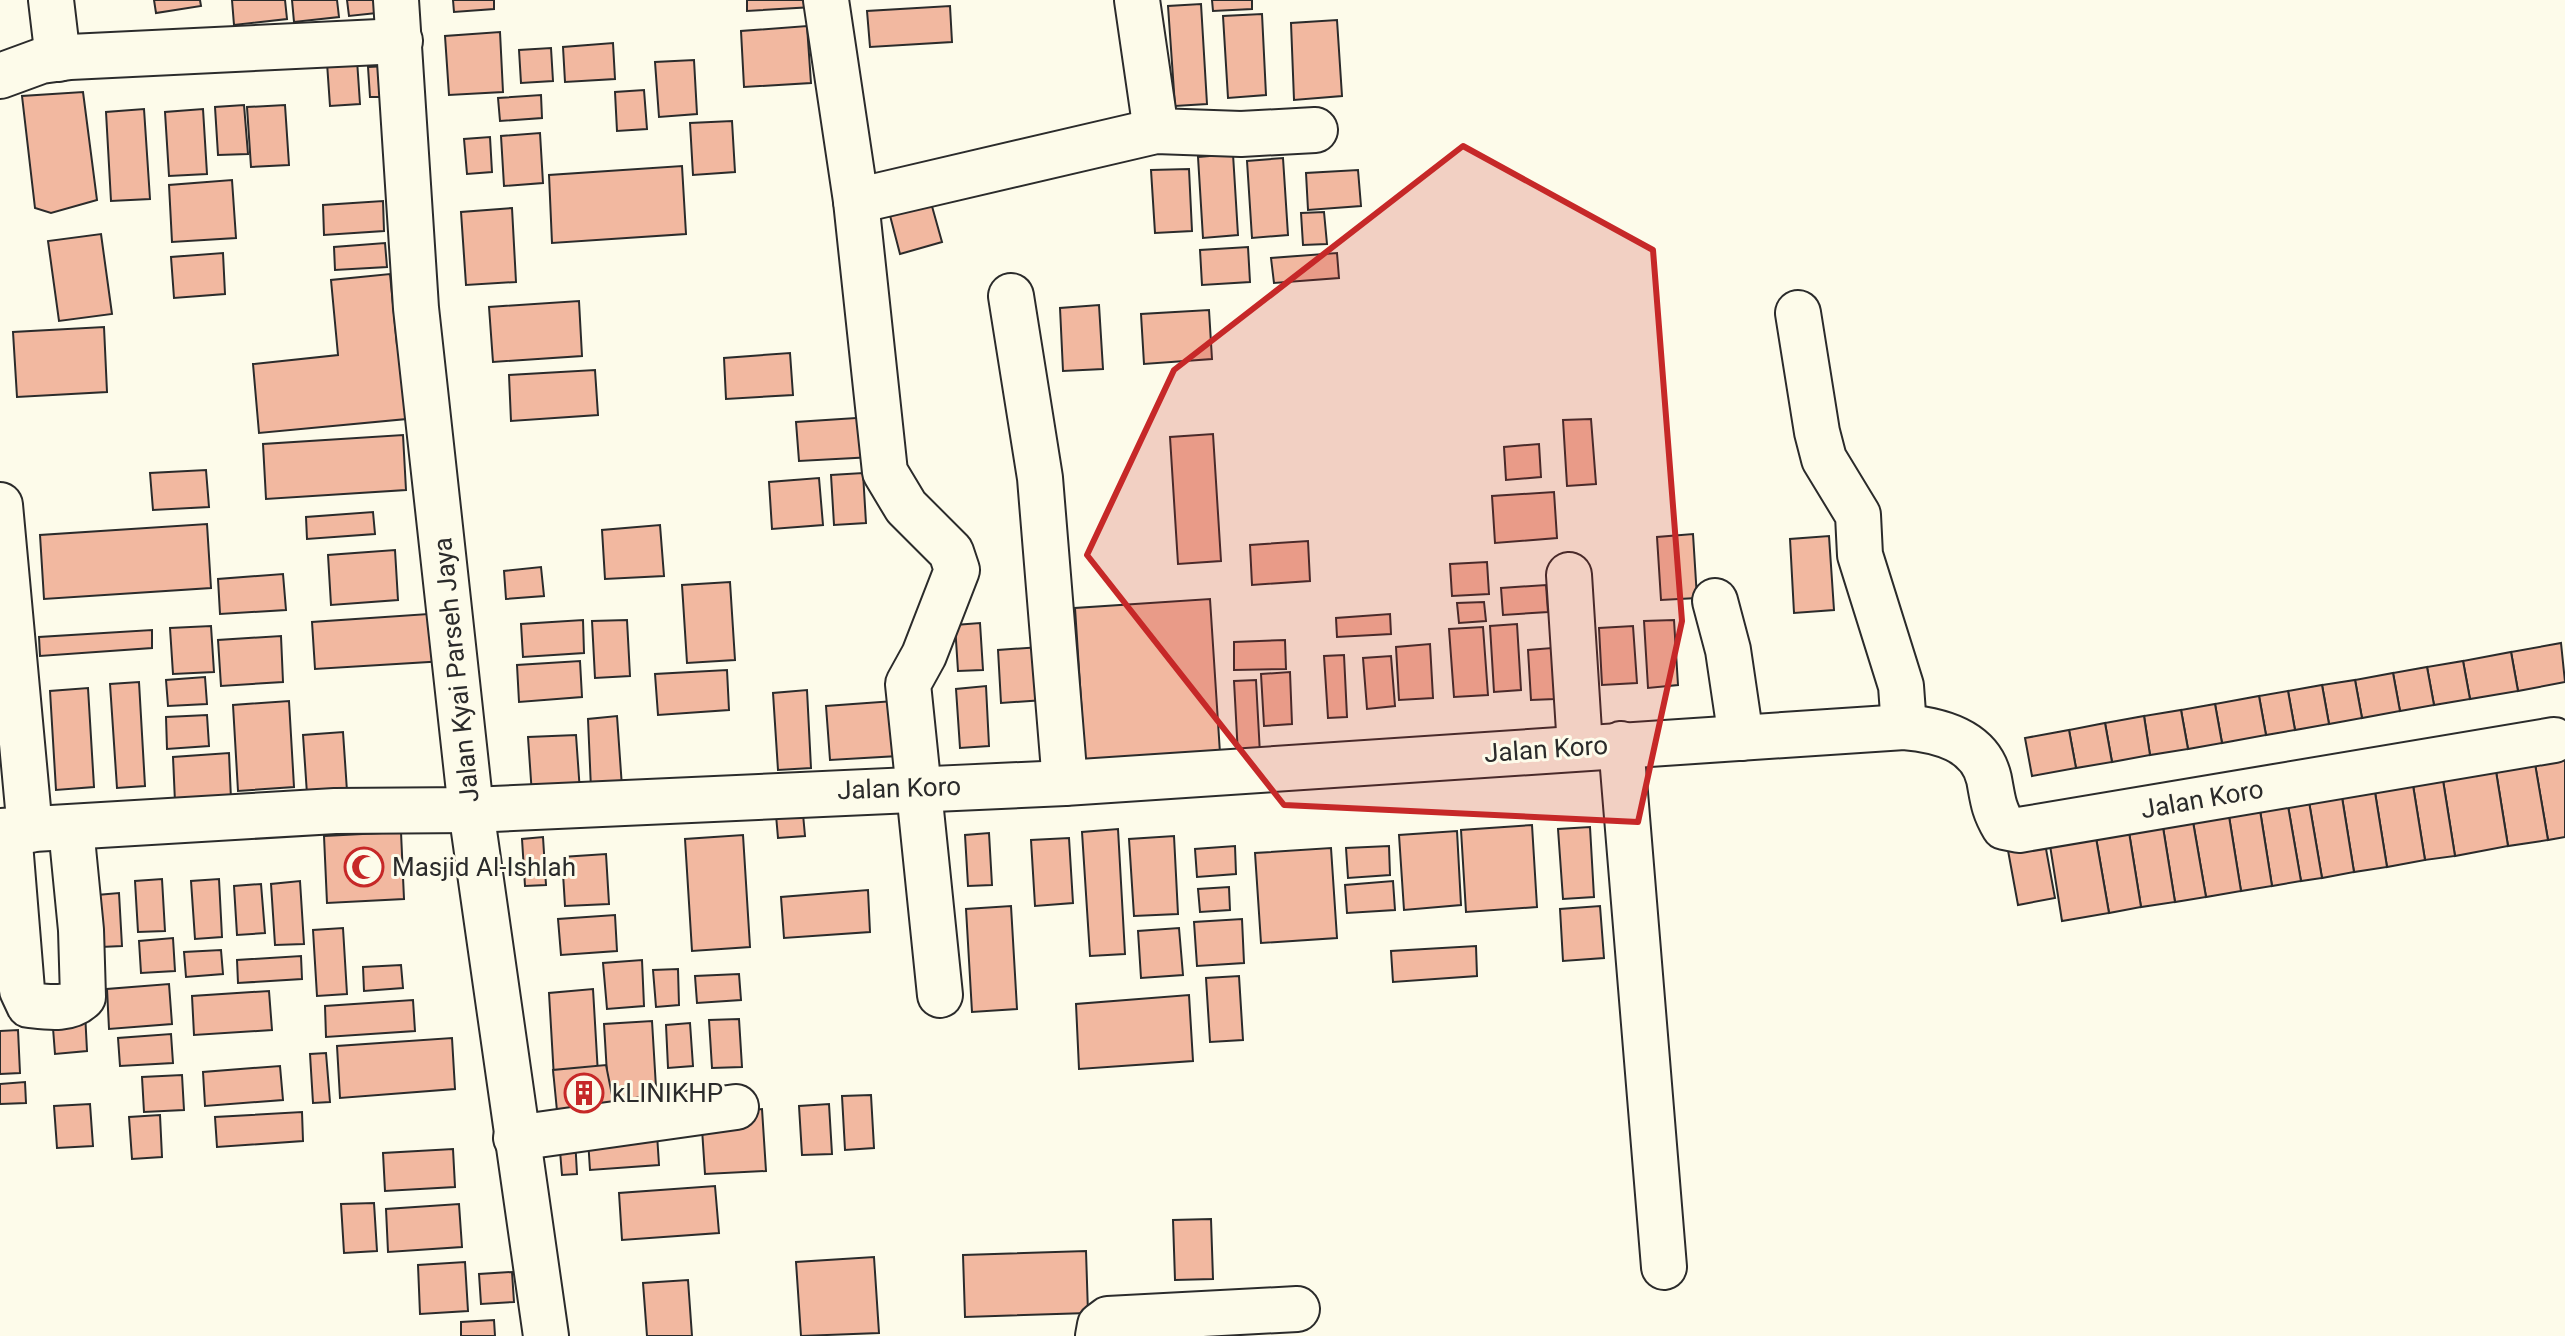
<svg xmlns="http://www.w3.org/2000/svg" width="2565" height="1336" font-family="Roboto,sans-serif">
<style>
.building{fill:#f2b8a0;stroke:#2b2b2b;stroke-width:2}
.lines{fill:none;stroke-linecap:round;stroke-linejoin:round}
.minor-casing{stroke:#2b2b2b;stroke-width:48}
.major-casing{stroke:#2b2b2b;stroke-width:48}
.minor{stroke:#fdfbea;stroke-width:44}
.major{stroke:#fdfbea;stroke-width:44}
.marked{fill:#c62828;fill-opacity:0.2;stroke:#c62828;stroke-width:6;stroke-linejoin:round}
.labels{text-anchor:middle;stroke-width:6;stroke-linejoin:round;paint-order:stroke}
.street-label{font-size:26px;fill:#2b2b2b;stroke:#fdfbea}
.poi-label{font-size:26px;fill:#2b2b2b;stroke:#fdfbea;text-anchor:start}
</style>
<rect width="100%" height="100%" fill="#fdfbea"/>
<g class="building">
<path d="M154 0H200L201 6 156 13Z"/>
<path d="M232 0H285L287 19 234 25Z"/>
<path d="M292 0H337L339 17 294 22Z"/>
<path d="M347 0H394L395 11 349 16Z"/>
<path d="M453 0H494V9L454 12Z"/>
<path d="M747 0H812L813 7 747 11Z"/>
<path d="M1212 0H1252V9L1213 11Z"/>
<path d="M1201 4 1207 104 1175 106 1168 6Z"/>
<path d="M950 6 952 42 870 47 867 11Z"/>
<path d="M1262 14 1266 95 1228 98 1223 16Z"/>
<path d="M1337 20 1342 96 1294 100 1291 23Z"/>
<path d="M807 26 811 83 744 87 741 31Z"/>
<path d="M500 32 503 92 449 95 445 36Z"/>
<path d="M613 43 615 79 565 82 563 47Z"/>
<path d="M551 48 553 81 521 83 519 50Z"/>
<path d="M357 60 360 104 330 106 327 63Z"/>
<path d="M694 60 697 114 659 117 655 62Z"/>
<path d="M388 66 390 97H370L368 67Z"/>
<path d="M644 90 647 129 617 131 615 92Z"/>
<path d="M83 92 97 200 51 213 35 208 22 96Z"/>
<path d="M541 95 542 118 500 121 498 98Z"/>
<path d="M244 105 248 154 218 155 215 107Z"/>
<path d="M285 105 289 165 251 167 247 107Z"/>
<path d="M144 109 150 199 111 201 106 112Z"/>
<path d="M203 109 207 174 169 176 165 112Z"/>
<path d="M732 121 735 172 693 175 690 123Z"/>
<path d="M540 133 543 183 504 186 501 136Z"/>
<path d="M490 137 492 172 467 174 464 139Z"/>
<path d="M1233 154 1238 235 1203 238 1198 157Z"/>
<path d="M1283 158 1288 235 1252 238 1247 161Z"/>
<path d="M682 166 686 234 552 243 549 175Z"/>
<path d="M1189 169 1192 231 1155 233 1151 170Z"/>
<path d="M1358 170 1361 206 1308 210 1306 173Z"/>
<path d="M232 180 236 238 172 242 169 185Z"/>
<path d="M928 192 942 242 900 254 887 204Z"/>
<path d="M383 201 384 231 324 235 323 205Z"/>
<path d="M512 208 516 282 466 285 461 212Z"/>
<path d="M1324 212 1327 244 1303 245 1301 213Z"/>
<path d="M101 234 112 314 59 321 48 241Z"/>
<path d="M385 243 387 267 335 270 334 247Z"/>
<path d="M1248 247 1250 282 1202 285 1200 250Z"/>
<path d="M223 253 225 294 174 298 171 257Z"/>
<path d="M1337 253 1339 278 1274 283 1271 258Z"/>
<path d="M390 274 397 345 409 344 417 418 259 433 253 364 338 355 331 280Z"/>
<path d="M579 301 582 356 493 362 489 307Z"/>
<path d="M1099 305 1103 369 1063 371 1060 308Z"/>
<path d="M1209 310 1212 359 1144 364 1141 314Z"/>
<path d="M104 327 107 392 17 397 13 332Z"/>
<path d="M790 353 793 395 726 399 724 358Z"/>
<path d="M595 370 598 415 511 421 509 375Z"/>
<path d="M871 417 873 457 799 461 796 422Z"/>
<path d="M1591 419 1596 484 1567 486 1563 420Z"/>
<path d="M1213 434 1221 561 1178 564 1170 437Z"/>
<path d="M403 435 406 490 266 499 263 444Z"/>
<path d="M1539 444 1541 477 1506 480 1504 447Z"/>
<path d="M206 470 209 507 153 510 150 473Z"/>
<path d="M863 473 866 523 834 525 831 475Z"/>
<path d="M819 478 823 525 772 529 769 482Z"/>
<path d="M1554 492 1557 538 1495 543 1492 496Z"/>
<path d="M373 512 375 534 307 539 306 517Z"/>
<path d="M207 524 211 588 44 599 40 535Z"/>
<path d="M660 525 664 576 605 579 602 530Z"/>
<path d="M1693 534 1697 598 1661 600 1657 537Z"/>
<path d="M1829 536 1834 610 1794 613 1790 539Z"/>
<path d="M1308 541 1310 581 1252 585 1250 545Z"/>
<path d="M395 550 398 600 331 605 328 555Z"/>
<path d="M1487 562 1489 594 1452 596 1450 564Z"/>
<path d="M541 567 544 596 506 599 504 571Z"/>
<path d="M283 574 286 610 220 614 218 579Z"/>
<path d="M730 582 735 660 687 663 682 585Z"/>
<path d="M1546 585 1548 612 1503 615 1501 588Z"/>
<path d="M1210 599 1220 753 1085 762 1075 608Z"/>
<path d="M1484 602 1486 621 1459 623 1457 603Z"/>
<path d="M443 613 445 661 315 669 312 622Z"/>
<path d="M1390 614 1391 634 1337 637 1336 618Z"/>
<path d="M583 620 584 653 523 657 521 624Z"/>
<path d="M627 620 630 676 595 678 592 621Z"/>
<path d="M1674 620 1678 685 1648 688 1644 621Z"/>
<path d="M980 623 983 670 958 671 955 625Z"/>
<path d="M1517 624 1521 690 1494 692 1490 626Z"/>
<path d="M211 626 214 672 173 674 170 628Z"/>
<path d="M1633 626 1637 683 1602 685 1599 628Z"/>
<path d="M1483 627 1488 695 1454 697 1449 629Z"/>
<path d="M152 630V648L40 656 39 637Z"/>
<path d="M281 636 283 682 221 686 218 640Z"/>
<path d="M1285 640 1286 669 1234 670V642Z"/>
<path d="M2561 643 2565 682 2518 691 2511 652Z"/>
<path d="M1430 644 1433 698 1399 700 1396 647Z"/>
<path d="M1041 647 1044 700 1001 703 998 650Z"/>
<path d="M1552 648 1555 699 1531 700 1528 650Z"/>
<path d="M2511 652 2518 691 2470 699 2463 661Z"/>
<path d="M1344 655 1347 717 1328 718 1324 656Z"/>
<path d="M1391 656 1395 706 1367 709 1363 658Z"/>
<path d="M580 661 582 697 519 702 517 665Z"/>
<path d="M2463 661 2470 699 2434 705 2427 667Z"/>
<path d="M2427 667 2434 705 2400 711 2393 673Z"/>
<path d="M727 670 729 710 658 715 655 674Z"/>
<path d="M1290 672 1292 724 1264 726 1261 674Z"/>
<path d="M2393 673 2400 711 2362 718 2355 680Z"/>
<path d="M205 677 207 704 168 706 166 680Z"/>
<path d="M1256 680 1260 754 1238 755 1234 681Z"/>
<path d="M2355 680 2362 718 2329 724 2322 685Z"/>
<path d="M139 682 145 786 117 788 110 684Z"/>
<path d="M2322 685 2329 724 2295 730 2288 691Z"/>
<path d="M986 686 989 746 960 748 956 689Z"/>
<path d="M88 688 94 787 56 790 50 691Z"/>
<path d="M807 690 811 768 778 770 773 693Z"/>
<path d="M2288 691 2295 730 2266 735 2259 696Z"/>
<path d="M2259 696 2266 735 2222 743 2215 704Z"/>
<path d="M289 701 294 787 238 791 233 705Z"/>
<path d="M894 701 898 756 830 760 826 706Z"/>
<path d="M2215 704 2222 743 2188 749 2181 710Z"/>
<path d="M2181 710 2188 749 2150 755 2144 716Z"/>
<path d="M207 715 209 746 167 749 166 717Z"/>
<path d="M617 716 622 787 591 789 588 719Z"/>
<path d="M2144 716 2150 755 2112 762 2105 723Z"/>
<path d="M2105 723 2112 762 2076 768 2069 730Z"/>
<path d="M2069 730 2076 768 2032 776 2025 738Z"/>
<path d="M343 732 347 791 307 794 303 735Z"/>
<path d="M576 735 580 792 532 795 528 737Z"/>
<path d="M229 753 231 799 175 802 173 757Z"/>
<path d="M2565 754V837L2548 840 2534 758Z"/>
<path d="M2534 758 2548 840 2508 846 2495 765Z"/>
<path d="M2495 765 2508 846 2455 856 2442 774Z"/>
<path d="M2442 774 2455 856 2425 860 2412 779Z"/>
<path d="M2412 779 2425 860 2387 867 2374 786Z"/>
<path d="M2374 786 2387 867 2354 872 2341 791Z"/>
<path d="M2341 791 2354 872 2322 878 2308 796Z"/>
<path d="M2308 796 2322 878 2301 881 2287 800Z"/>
<path d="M2287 800 2301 881 2272 886 2259 804Z"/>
<path d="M2259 804 2272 886 2241 891 2228 810Z"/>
<path d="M2228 810 2241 891 2206 897 2192 816Z"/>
<path d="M803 814 805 836 778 838 776 815Z"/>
<path d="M2192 816 2206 897 2175 902 2162 821Z"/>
<path d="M2162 821 2175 902 2141 907 2128 826Z"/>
<path d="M1532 825 1537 907 1466 912 1461 830Z"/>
<path d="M2128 826 2141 907 2109 913 2095 832Z"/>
<path d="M1590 827 1594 897 1563 899 1558 829Z"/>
<path d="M1118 829 1125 954 1090 956 1082 832Z"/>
<path d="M1457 831 1461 905 1404 910 1399 835Z"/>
<path d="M401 832 404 899 327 903 324 836Z"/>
<path d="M2095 832 2109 913 2062 921 2049 839Z"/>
<path d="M989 833 992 885 968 886 965 835Z"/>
<path d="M743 835 750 947 692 951 685 839Z"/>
<path d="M1174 836 1178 914 1134 916 1129 839Z"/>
<path d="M543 837 546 885 525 886 522 839Z"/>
<path d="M1069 838 1073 903 1035 906 1031 840Z"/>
<path d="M2044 838 2055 898 2018 905 2007 845Z"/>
<path d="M1235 846 1236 874 1197 877 1195 849Z"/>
<path d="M1389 846 1390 875 1348 878 1346 848Z"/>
<path d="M1331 848 1337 938 1261 943 1255 853Z"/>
<path d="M606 854 609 904 565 906 562 857Z"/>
<path d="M162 879 165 931 138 932 135 881Z"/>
<path d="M219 879 222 937 195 939 191 881Z"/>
<path d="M300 881 304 944 275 945 271 884Z"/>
<path d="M1393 881 1395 910 1347 913 1345 885Z"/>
<path d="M261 884 265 933 237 935 234 886Z"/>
<path d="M1229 887 1230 910 1200 912 1198 889Z"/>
<path d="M868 890 870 932 784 938 781 897Z"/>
<path d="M119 893 122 946 101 947 97 895Z"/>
<path d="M1011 906 1017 1009 972 1012 966 909Z"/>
<path d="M1600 906 1604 958 1563 961 1560 909Z"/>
<path d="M615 915 617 951 561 955 558 919Z"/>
<path d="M1242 919 1244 963 1197 966 1194 922Z"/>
<path d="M343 928 347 994 317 996 313 930Z"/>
<path d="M1179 928 1183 975 1141 978 1138 931Z"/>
<path d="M173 938 175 971 141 973 139 941Z"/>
<path d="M1476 946 1477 976 1393 982 1391 951Z"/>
<path d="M221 950 223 974 186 977 184 952Z"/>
<path d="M301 956 302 979 238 983 237 960Z"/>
<path d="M642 960 644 1006 607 1009 603 963Z"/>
<path d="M401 965 403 988 364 991 363 967Z"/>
<path d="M678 969 679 1005 656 1007 653 970Z"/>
<path d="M739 974 741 1000 697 1003 695 976Z"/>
<path d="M1239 976 1243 1040 1210 1042 1206 978Z"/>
<path d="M169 984 172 1024 109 1029 107 989Z"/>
<path d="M593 989 598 1074 554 1078 549 993Z"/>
<path d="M269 991 272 1030 194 1035 192 996Z"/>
<path d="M1189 995 1193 1061 1079 1069 1076 1004Z"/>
<path d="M413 1000 415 1031 326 1037 325 1006Z"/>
<path d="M85 1012 87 1051 55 1054 52 1015Z"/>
<path d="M739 1019 742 1067 712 1068 709 1020Z"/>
<path d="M652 1021 657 1104 609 1107 604 1024Z"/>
<path d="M690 1023 693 1066 668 1068 666 1025Z"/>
<path d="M18 1030 20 1073 0 1074V1031Z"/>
<path d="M171 1034 173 1063 120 1066 118 1038Z"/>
<path d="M452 1038 455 1089 340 1098 337 1046Z"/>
<path d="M326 1053 330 1102 313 1103 310 1054Z"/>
<path d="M606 1065 616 1115 558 1121 553 1070Z"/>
<path d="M280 1066 283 1100 205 1106 203 1072Z"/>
<path d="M182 1075 184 1110 144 1112 142 1077Z"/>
<path d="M25 1082 26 1103 0 1104V1084Z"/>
<path d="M871 1095 874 1148 845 1150 842 1096Z"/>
<path d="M90 1104 93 1146 57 1148 54 1106Z"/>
<path d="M829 1104 832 1154 802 1155 799 1106Z"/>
<path d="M762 1109 766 1171 705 1174 701 1114Z"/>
<path d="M302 1112 303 1141 217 1147 215 1117Z"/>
<path d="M160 1115 162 1157 132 1159 129 1117Z"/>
<path d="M657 1134 659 1165 590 1170 588 1139Z"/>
<path d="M575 1138 577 1174 562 1175 559 1139Z"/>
<path d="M453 1149 455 1187 385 1191 383 1153Z"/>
<path d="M715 1186 719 1233 622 1240 619 1193Z"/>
<path d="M374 1203 377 1251 344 1253 341 1204Z"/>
<path d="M459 1204 462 1247 388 1252 386 1209Z"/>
<path d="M1211 1219 1213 1279 1175 1280 1173 1220Z"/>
<path d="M1086 1251 1088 1313 965 1317 963 1255Z"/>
<path d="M874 1257 879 1333 801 1336 796 1262Z"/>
<path d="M465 1262 468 1311 420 1314 418 1265Z"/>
<path d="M512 1272 514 1302 481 1304 479 1274Z"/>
<path d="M688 1280 692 1336H647L643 1283Z"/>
<path d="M494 1320 495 1336H461V1322Z"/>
</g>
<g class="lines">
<g class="minor-casing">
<g id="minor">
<path d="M51 0 58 59"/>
<path d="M826 0 856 201 885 472 906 507 951 552 957 570 924 655 908 684 940 995"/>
<path d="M1137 0 1156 131"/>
<path d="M0 76 41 61 70 57 400 41"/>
<path d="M856 201 1156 131 1241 134 1315 130"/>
<path d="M1011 296 1040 478 1065 783"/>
<path d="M1798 313 1817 432 1824 459 1858 515 1860 555 1901 686 1904 727"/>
<path d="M0 505 30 830"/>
<path d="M1569 575 1580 747"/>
<path d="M1715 601 1728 650 1741 738"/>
<path d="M1621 744 1664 1267"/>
<path d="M0 831 335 811 471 810 1065 783 1904 727C1939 730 1980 740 1989 779 1993 800 1993 808 2004 827L2019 830 2554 740"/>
<path d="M9 831 22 990 29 1005C47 1007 69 1011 83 997L81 930 71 828"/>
<path d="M516 1138 736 1107"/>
<path d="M1098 1336 1100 1325 1108 1319 1297 1309"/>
</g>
</g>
<g class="major-casing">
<path id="major" d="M396 0 416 308 471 810 546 1336"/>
</g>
<use href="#minor" class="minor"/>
<use href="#major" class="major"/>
</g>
<path class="marked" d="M1463 146 1653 250 1682 621 1638 822 1284 805 1087 555 1174 370Z"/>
<defs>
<g id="mosque-ring" transform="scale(2)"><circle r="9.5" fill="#fdfbea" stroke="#c62828" stroke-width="1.5"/><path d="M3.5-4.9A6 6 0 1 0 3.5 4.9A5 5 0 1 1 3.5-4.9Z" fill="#c62828"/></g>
<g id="building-ring" transform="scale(2)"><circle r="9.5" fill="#fdfbea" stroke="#c62828" stroke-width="1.5"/><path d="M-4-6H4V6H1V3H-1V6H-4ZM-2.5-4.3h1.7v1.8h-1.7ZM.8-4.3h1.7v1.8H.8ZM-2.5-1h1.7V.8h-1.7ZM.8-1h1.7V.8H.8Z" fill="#c62828"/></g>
</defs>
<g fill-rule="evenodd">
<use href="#mosque-ring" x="364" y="867"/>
<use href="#building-ring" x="584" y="1093"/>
</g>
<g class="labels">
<g class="street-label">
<text transform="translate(456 670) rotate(-96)" y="9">Jalan Kyai Parseh Jaya</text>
<text transform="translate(1546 749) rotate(-4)" y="9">Jalan Koro</text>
<text transform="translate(899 788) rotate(-2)" y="9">Jalan Koro</text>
<text transform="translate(2202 799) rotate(-10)" y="9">Jalan Koro</text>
</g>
<g class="poi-label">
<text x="392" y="876">Masjid Al-Ishlah</text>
<text x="612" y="1102">kLINIKHP</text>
</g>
</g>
</svg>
